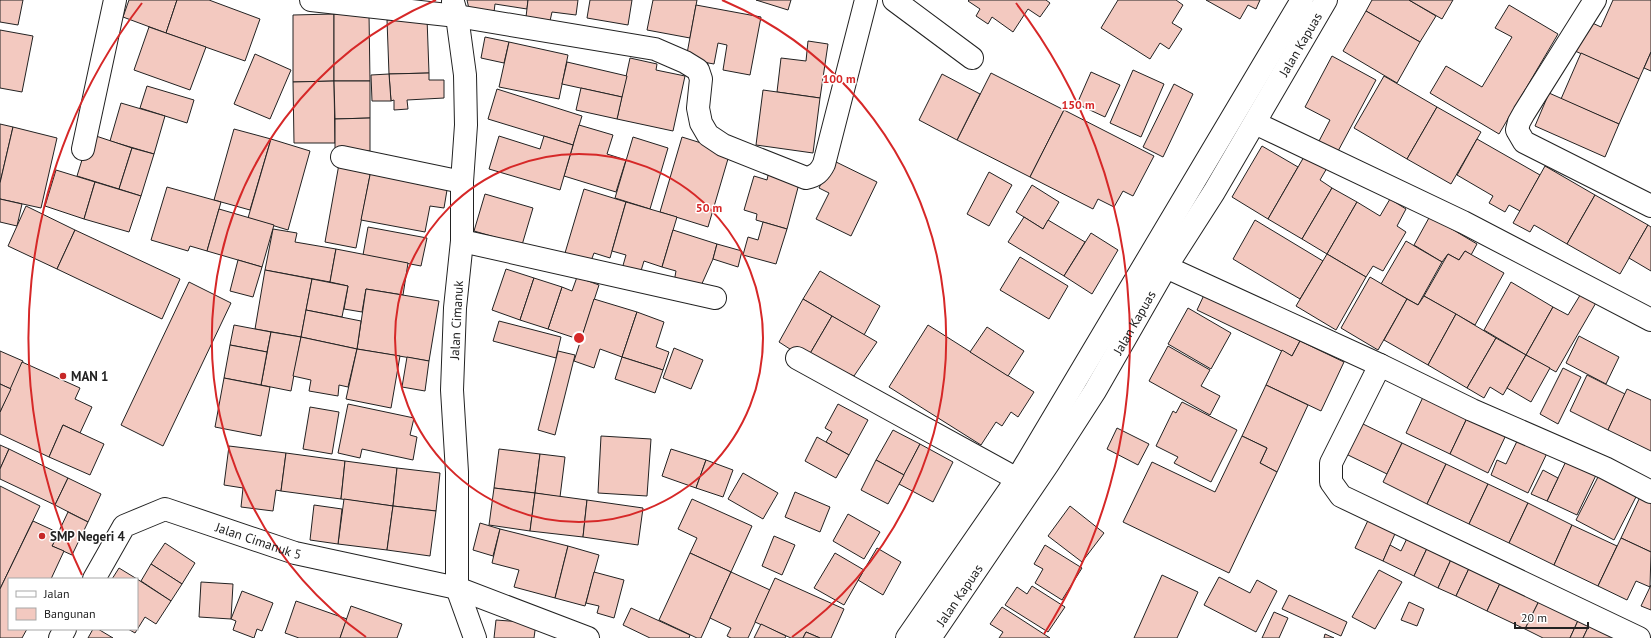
<svg xmlns="http://www.w3.org/2000/svg" width="1651" height="638" font-family="'PT Sans',sans-serif">
<style>
.building{fill:#f3c9c0;stroke:#222}
.lines{fill:none;stroke-linecap:round;stroke-linejoin:round}
.minor-casing{stroke:#222;stroke-width:24}
.tertiary-casing{stroke:#222;stroke-width:24}
.minor{stroke:#fff;stroke-width:22}
.tertiary{stroke:#fff;stroke-width:22}
.ring{fill:none;stroke:#d62828;stroke-width:2}
.poi-dot{fill:#c62828;stroke:#fff;stroke-width:1.5}
.labels{text-anchor:middle;stroke-width:3;stroke-linejoin:round;paint-order:stroke}
.street-label{font-size:13px;fill:#222;stroke:#fff}
.poi-label{font-size:13px;font-weight:bold;fill:#222;stroke:#fff;text-anchor:start}
.centre{fill:#d62828;stroke:#fff;stroke-width:2}
.ring-label{font-size:12px;text-anchor:middle;font-weight:bold;fill:#d62828;stroke:#fff;stroke-width:3;stroke-linejoin:round;paint-order:stroke}
</style>
<rect width="100%" height="100%" fill="#fff"/>
<g class="building">
<path d="M0 0H23L18 25 0 22Z"/>
<path d="M129 0H177L166 33 123 17Z"/>
<path d="M177 0H209L260 19 245 61 166 33Z"/>
<path d="M467 0H528L527 9 495 4 494 12 469 9Z"/>
<path d="M528 0H578L576 15 552 12 550 21 526 17Z"/>
<path d="M590 0H632L628 25 587 18Z"/>
<path d="M653 0H697L690 38 647 30Z"/>
<path d="M756 0H791L788 10Z"/>
<path d="M969 0H1046L1050 3 1040 17 1028 9 1013 32 992 17 988 24 976 16 980 9 968 1Z"/>
<path d="M1118 0H1176L1183 5 1172 23 1182 29 1169 49 1160 43 1150 59 1101 28Z"/>
<path d="M1206 0H1260L1256 9 1248 5 1240 19Z"/>
<path d="M1372 0H1409L1436 16 1420 42 1366 11Z"/>
<path d="M1409 0H1453L1442 19Z"/>
<path d="M1613 0H1651V52L1639 79 1575 51 1588 21 1601 27Z"/>
<path d="M696 5 761 17 750 75 723 70 727 45 718 43 714 64 686 59Z"/>
<path d="M1509 5 1558 34 1499 134 1430 93 1446 66 1482 87 1512 37 1495 28Z"/>
<path d="M1366 11 1420 42 1397 83 1343 51Z"/>
<path d="M334 14V81L293 82V15Z"/>
<path d="M334 14H369L370 81H334Z"/>
<path d="M427 18 429 73 389 74 387 20Z"/>
<path d="M149 27 206 47 190 90 134 70Z"/>
<path d="M0 30 33 36 22 92 0 88Z"/>
<path d="M485 37 509 42 504 63 481 58Z"/>
<path d="M808 41 828 44 820 98 777 92 781 58 806 61Z"/>
<path d="M509 42 568 55 559 99 499 87Z"/>
<path d="M1651 52V71L1644 68Z"/>
<path d="M1581 53 1639 79 1619 124 1561 99Z"/>
<path d="M255 54 291 70 270 119 234 104Z"/>
<path d="M1332 56 1376 80 1337 153 1318 143 1330 120 1305 107Z"/>
<path d="M630 58 657 64 656 70 685 76 673 131 617 119Z"/>
<path d="M567 62 627 76 622 97 562 84Z"/>
<path d="M1133 70 1164 84 1141 137 1110 123Z"/>
<path d="M1091 72 1120 85 1105 117 1077 104Z"/>
<path d="M429 73V80H444V98L407 100 408 109 394 110V100L391 101 389 74Z"/>
<path d="M991 73 1064 110 1030 177 957 140Z"/>
<path d="M389 74 391 101H372L371 75Z"/>
<path d="M942 74 980 94 957 140 919 120Z"/>
<path d="M1384 76 1437 107 1407 159 1354 128Z"/>
<path d="M334 81 335 143H294L293 82Z"/>
<path d="M334 81H370V118L335 119Z"/>
<path d="M1174 84 1193 94 1163 157 1143 147Z"/>
<path d="M147 86 194 100 187 123 140 108Z"/>
<path d="M581 88 622 97 617 119 576 110Z"/>
<path d="M497 89 582 116 573 145 488 119Z"/>
<path d="M763 90 820 98 813 153 756 145Z"/>
<path d="M1549 93 1619 124 1605 157 1535 126Z"/>
<path d="M121 103 165 116 154 154 110 141Z"/>
<path d="M1437 107 1481 132 1451 184 1407 159Z"/>
<path d="M1064 110 1154 156 1133 196 1123 191 1114 207 1098 199 1093 209 1030 177Z"/>
<path d="M370 118V151H335V119Z"/>
<path d="M0 124 13 127 0 183Z"/>
<path d="M579 125 613 135 607 154 626 160 616 192 564 176Z"/>
<path d="M13 127 57 138 41 208 0 199V183Z"/>
<path d="M234 129 271 139 250 210 214 200Z"/>
<path d="M90 134 132 148 119 189 77 176Z"/>
<path d="M499 136 540 149 544 136 573 145 560 190 489 169Z"/>
<path d="M633 137 668 148 650 209 615 198Z"/>
<path d="M682 137 730 152 708 227 660 212Z"/>
<path d="M271 139 310 151 288 230 248 218Z"/>
<path d="M1477 139 1540 175 1520 211 1509 205 1505 212 1489 203 1493 196 1457 175Z"/>
<path d="M1262 146 1298 167 1268 219 1232 197Z"/>
<path d="M132 148 154 154 141 196 119 189Z"/>
<path d="M1305 155 1327 168 1320 180 1332 188 1302 239 1268 219Z"/>
<path d="M832 160 877 182 851 236 816 219 829 193 819 188Z"/>
<path d="M339 164 371 170 356 248 325 242Z"/>
<path d="M1545 166 1595 195 1567 244 1534 225 1530 232 1513 223Z"/>
<path d="M56 170 95 182 84 219 45 206Z"/>
<path d="M371 170 448 184 444 208 430 206 425 232 361 220Z"/>
<path d="M769 171 800 180 787 229 756 220 757 214 744 210 754 176 767 180Z"/>
<path d="M989 172 1012 185 989 226 967 214Z"/>
<path d="M95 182 141 196 129 232 84 219Z"/>
<path d="M1032 185 1059 202 1043 229 1016 212Z"/>
<path d="M167 187 221 202 207 251 190 246 188 251 151 240Z"/>
<path d="M1332 188 1357 202 1327 254 1302 239Z"/>
<path d="M584 189 626 202 610 258 594 253 591 261 565 253Z"/>
<path d="M485 194 533 208 522 245 474 231Z"/>
<path d="M1595 195 1648 225 1620 274 1567 244Z"/>
<path d="M0 199 22 204 17 226 0 222Z"/>
<path d="M1390 199 1406 209 1397 226 1406 232 1383 271 1373 266 1366 277 1327 254 1357 202 1380 216Z"/>
<path d="M626 202 677 217 662 267 644 261 640 274 622 269 626 255 612 251Z"/>
<path d="M26 206 75 230 57 269 8 246Z"/>
<path d="M219 209 274 225 262 267 207 251Z"/>
<path d="M1430 216 1477 244 1471 255 1465 251 1459 260 1448 254 1442 262 1414 245Z"/>
<path d="M1024 217 1043 229 1048 220 1085 242 1064 276 1008 242Z"/>
<path d="M1255 220 1323 261 1300 299 1233 259Z"/>
<path d="M763 222 787 229 776 264 743 255 748 237 758 240Z"/>
<path d="M1648 225 1651 227V271L1629 258Z"/>
<path d="M368 227 427 238 421 266 363 255Z"/>
<path d="M273 229 297 233 295 242 336 249 330 282 265 270Z"/>
<path d="M75 230 180 279 162 319 57 269Z"/>
<path d="M673 230 717 244 713 259 700 288 674 282 676 271 662 267Z"/>
<path d="M1091 233 1118 250 1092 294 1064 276Z"/>
<path d="M1406 241 1442 262 1418 305 1381 284Z"/>
<path d="M717 244 742 251 738 267 713 259Z"/>
<path d="M336 249 408 263 403 295 366 289 362 312 344 309 348 286 330 282Z"/>
<path d="M1465 251 1504 273 1475 325 1424 296 1448 254 1459 260Z"/>
<path d="M1327 254 1366 277 1336 330 1296 306Z"/>
<path d="M1020 257 1068 286 1049 319 1000 290Z"/>
<path d="M238 260 262 267 253 297 230 291Z"/>
<path d="M506 269 534 278 520 320 492 310Z"/>
<path d="M265 270 312 279 301 337 255 329Z"/>
<path d="M820 271 880 306 864 335 803 299Z"/>
<path d="M577 277 599 285 581 340 548 329 562 287 572 291Z"/>
<path d="M1370 277 1407 299 1378 350 1341 328Z"/>
<path d="M534 278 562 287 548 329 520 320Z"/>
<path d="M312 279 348 286 342 317 306 310Z"/>
<path d="M189 282 231 303 163 446 121 425Z"/>
<path d="M1511 282 1553 307 1526 355 1484 330Z"/>
<path d="M366 289 439 301 429 361 357 349Z"/>
<path d="M1582 292 1597 301 1556 372 1526 355 1553 307 1568 315Z"/>
<path d="M1204 295 1300 341 1292 356 1197 310Z"/>
<path d="M1424 296 1456 314 1428 365 1384 340 1407 299 1418 305Z"/>
<path d="M594 299 637 312 622 357 600 349 594 368 574 361Z"/>
<path d="M803 299 832 316 808 357 797 347 793 351 779 342Z"/>
<path d="M1188 308 1231 333 1211 369 1168 344Z"/>
<path d="M306 310 361 321 357 349 301 337Z"/>
<path d="M637 312 664 322 656 347 669 352 663 370 622 357Z"/>
<path d="M1456 314 1496 338 1467 388 1428 365Z"/>
<path d="M832 316 877 342 854 376 808 357Z"/>
<path d="M499 321 561 337 556 358 493 341Z"/>
<path d="M234 325 271 332 267 352 230 345Z"/>
<path d="M928 325 1034 392 1018 417 1011 412 1002 426 996 422 981 445 889 387Z"/>
<path d="M987 327 1024 351 1008 376 970 352Z"/>
<path d="M271 332 301 337 291 391 261 385Z"/>
<path d="M1579 336 1619 357 1606 384 1566 363Z"/>
<path d="M301 337 357 349 348 387 339 385 338 396 309 391 311 380 293 376Z"/>
<path d="M1496 338 1526 355 1503 395 1490 387 1484 398 1467 388Z"/>
<path d="M1300 341 1344 362 1321 411 1266 385 1282 350 1292 356Z"/>
<path d="M230 345 267 352 261 385 224 378Z"/>
<path d="M1168 346 1210 370 1201 386 1220 396 1210 415 1149 381Z"/>
<path d="M674 348 703 360 691 389 663 378Z"/>
<path d="M357 349 400 356 391 408 346 399Z"/>
<path d="M0 351 23 361 11 389 0 384Z"/>
<path d="M558 351 575 355 555 435 538 430Z"/>
<path d="M1526 355 1550 368 1531 402 1507 388Z"/>
<path d="M407 357 429 361 425 391 402 387Z"/>
<path d="M622 357 663 370 655 393 615 379Z"/>
<path d="M22 362 80 388 75 399 92 407 80 433 63 425 49 457 0 434V412Z"/>
<path d="M1563 368 1581 377 1558 424 1540 414Z"/>
<path d="M1587 375 1625 394 1608 430 1570 411Z"/>
<path d="M224 378 270 387 261 436 215 427Z"/>
<path d="M0 384 11 389 0 412Z"/>
<path d="M1266 385 1308 405 1277 472 1260 463 1267 448 1242 436Z"/>
<path d="M1627 389 1651 400V451L1608 430Z"/>
<path d="M1424 395 1468 416 1450 454 1406 433Z"/>
<path d="M1182 402 1237 430 1211 482 1174 463 1178 457 1156 446 1173 411 1176 413Z"/>
<path d="M348 404 414 418 410 435 417 437 413 460 362 449 360 458 338 453Z"/>
<path d="M838 404 868 420 849 455 826 442 832 432 825 428Z"/>
<path d="M310 407 339 412 332 454 303 449Z"/>
<path d="M1468 416 1506 435 1488 473 1450 454Z"/>
<path d="M1361 423 1402 443 1387 474 1346 454Z"/>
<path d="M63 425 104 444 90 475 49 457Z"/>
<path d="M1117 428 1149 444 1138 465 1107 449Z"/>
<path d="M893 430 920 444 904 475 876 460Z"/>
<path d="M1520 435 1549 449 1528 493 1491 475 1497 460 1506 464Z"/>
<path d="M601 436 651 439 647 496 598 493Z"/>
<path d="M1242 436 1267 448 1260 463 1277 472 1229 573 1123 522 1152 462 1215 492Z"/>
<path d="M817 437 849 455 836 478 805 461Z"/>
<path d="M1402 443 1446 464 1427 504 1383 482Z"/>
<path d="M920 444 953 462 933 502 899 484Z"/>
<path d="M0 445 9 449 0 469Z"/>
<path d="M229 446 286 453 281 491 276 490 273 511 241 507 243 488 224 485Z"/>
<path d="M9 449 68 478 55 505 0 479V469Z"/>
<path d="M499 449 540 454 535 493 494 488Z"/>
<path d="M671 449 706 460 696 488 662 476Z"/>
<path d="M286 453 345 461 341 499 281 491Z"/>
<path d="M540 454 565 457 560 497 535 493Z"/>
<path d="M1568 457 1598 471 1577 515 1547 501Z"/>
<path d="M706 460 733 470 723 497 696 488Z"/>
<path d="M876 460 904 475 888 504 861 490Z"/>
<path d="M345 461 397 468 393 506 341 499Z"/>
<path d="M1446 464 1488 484 1469 524 1427 504Z"/>
<path d="M397 468 440 473 436 511 393 506Z"/>
<path d="M1543 470 1558 478 1547 501 1531 494Z"/>
<path d="M743 473 778 493 763 519 728 499Z"/>
<path d="M1599 475 1637 495 1614 540 1576 520Z"/>
<path d="M68 478 101 494 88 522 55 505Z"/>
<path d="M1488 484 1528 503 1509 543 1469 524Z"/>
<path d="M0 486 40 506 0 589Z"/>
<path d="M494 488 535 493 530 531 489 525Z"/>
<path d="M795 492 830 507 820 532 785 517Z"/>
<path d="M535 493 587 500 583 537 530 531Z"/>
<path d="M1640 497 1651 502V552L1621 538Z"/>
<path d="M344 499 393 506 387 550 338 544Z"/>
<path d="M692 499 752 526 731 572 690 553 697 538 678 529Z"/>
<path d="M587 500 643 508 638 545 583 537Z"/>
<path d="M1528 503 1572 525 1554 565 1509 543Z"/>
<path d="M314 505 342 509 338 544 310 540Z"/>
<path d="M393 506 436 511 430 556 387 550Z"/>
<path d="M1070 506 1104 533 1082 562 1048 536Z"/>
<path d="M68 512 88 522 72 555 52 546Z"/>
<path d="M848 514 880 532 864 559 833 541Z"/>
<path d="M1371 514 1398 527 1383 561 1355 548Z"/>
<path d="M33 521 59 533 52 546 64 551 51 579H9V629H27L22 638H0V589Z"/>
<path d="M480 523 500 529 493 556 473 550Z"/>
<path d="M1572 525 1617 546 1598 586 1554 565Z"/>
<path d="M500 529 568 546 555 598 514 587 519 570 492 563Z"/>
<path d="M1410 532 1430 542 1414 576 1383 561 1390 545 1401 551Z"/>
<path d="M774 536 795 545 782 575 762 566Z"/>
<path d="M1621 538 1651 552 1650 587 1636 581 1627 600 1598 586Z"/>
<path d="M1430 542 1454 553 1438 588 1414 576Z"/>
<path d="M165 543 195 563 182 584 151 564Z"/>
<path d="M1045 545 1082 568 1062 600 1035 583 1043 569 1034 564Z"/>
<path d="M568 546 599 555 585 606 555 598Z"/>
<path d="M877 548 901 562 883 595 858 580Z"/>
<path d="M690 553 731 572 701 638H697L659 620Z"/>
<path d="M835 553 864 570 844 605 814 588Z"/>
<path d="M1454 553 1472 562 1456 596 1438 588Z"/>
<path d="M1472 562 1503 577 1487 611 1456 596Z"/>
<path d="M151 564 182 584 171 601 141 581Z"/>
<path d="M119 568 137 579H112Z"/>
<path d="M1379 570 1402 582 1375 629 1352 617Z"/>
<path d="M594 572 624 580 614 618 597 613 599 606 586 603Z"/>
<path d="M731 572 770 590 748 638H731L727 636 731 628 710 618Z"/>
<path d="M1162 575 1198 592 1177 638H1134Z"/>
<path d="M1219 577 1250 593 1257 580 1277 591 1256 632 1204 605Z"/>
<path d="M1503 577 1542 595 1525 629 1487 611Z"/>
<path d="M775 578 844 609 831 638H820L806 632 803 638H791L755 622Z"/>
<path d="M137 579 171 601 156 624 145 617 135 633 128 629H137Z"/>
<path d="M201 582 233 584 231 619 199 617Z"/>
<path d="M1651 585V610L1641 606Z"/>
<path d="M1032 586 1065 607 1048 632 1005 605 1017 587 1027 594Z"/>
<path d="M242 591 273 603 262 631 257 629 254 638 233 630 236 621 231 619Z"/>
<path d="M1289 595 1347 622 1341 636 1282 609Z"/>
<path d="M1542 595 1581 614 1570 638H1543L1525 629Z"/>
<path d="M296 601 347 619 340 638H299L285 633Z"/>
<path d="M1409 602 1424 609 1417 626 1401 620Z"/>
<path d="M351 606 402 624 397 638H340Z"/>
<path d="M1002 607 1050 638H999L1003 632 990 624Z"/>
<path d="M631 608 690 635 689 638H650L623 625Z"/>
<path d="M1274 612 1288 618 1279 638H1262Z"/>
<path d="M1581 614 1592 619 1583 638H1570Z"/>
<path d="M1592 619 1628 638H1583Z"/>
<path d="M496 620 536 623 534 638H494Z"/>
<path d="M761 624 786 636 785 638H754Z"/>
<path d="M93 629H98L113 638H88Z"/>
<path d="M806 632 820 638H803Z"/>
<path d="M1325 634 1334 638H1324Z"/>
</g>
<g class="lines">
<g class="minor-casing">
<g id="minor">
<path d="M311 0 457 16 655 49 685 62 698 70 701 79 698 108 701 123 708 135 723 145 806 178C816 176 820 172 824 164L866 0"/>
<path d="M894 0 972 58"/>
<path d="M1595 0 1524 113 1519 122 1517 130 1524 142 1651 206"/>
<path d="M453 2 457 16 465 75 466 125 462 182V241L455 308 452 390 457 472V588L475 638"/>
<path d="M1255 123 1463 222 1651 320"/>
<path d="M83 149 115 0"/>
<path d="M342 157 462 182"/>
<path d="M462 241 715 298"/>
<path d="M1166 267 1380 365 1472 410 1605 468 1651 492"/>
<path d="M797 358 1017 479"/>
<path d="M1380 365 1331 463V482L1341 496 1639 638"/>
<path id="s1" d="M94 579 124 526 165 509 295 553 457 588 588 638"/>
<path d="M60 638 65 629"/>
</g>
</g>
<g class="tertiary-casing">
<g id="tertiary">
<path d="M907 638 1017 479 1302 0"/>
<path id="s2" d="M930 638 1048 464 1095 391 1166 267 1214 192 1326 0"/>
</g>
</g>
<use href="#minor" class="minor"/>
<use href="#tertiary" class="tertiary"/>
</g>
<g class="ring">
<circle cx="579" cy="338" r="184"/>
<path d="M366 637A367 367 0 0 1 436 0M722 0A367 367 0 0 1 792 637"/>
<path d="M82 575A551 551 0 0 1 142 3M1016 3A551 551 0 0 1 1044 634"/>
</g>
<g class="poi-dot">
<circle cx="63" cy="376" r="4"/>
<circle cx="42" cy="536" r="4"/>
</g>
<g class="labels">
<g class="street-label">
<text dy="5" stroke="none"><textPath href="#s2" startOffset="700">Jalan Kapuas</textPath></text>
<text transform="translate(456 320) rotate(-87)" y="5">Jalan Cimanuk</text>
<text dy="5" stroke="none"><textPath href="#s2" startOffset="376">Jalan Kapuas</textPath></text>
<text dy="5" stroke="none"><textPath href="#s1" startOffset="204">Jalan Cimanuk 5</textPath></text>
<text dy="5" stroke="none"><textPath href="#s2" startOffset="52">Jalan Kapuas</textPath></text>
</g>
<g class="poi-label">
<text x="71" y="381">MAN 1</text>
<text x="50" y="541">SMP Negeri 4</text>
</g>
</g>
<circle cx="579" cy="338" r="6" class="centre"/>
<g class="ring-label">
<text x="839" y="83">100 m</text>
<text x="1078" y="109">150 m</text>
<text x="709" y="212">50 m</text>
</g>
<rect x="8" y="578" width="130" height="52" fill="#ffffff" stroke="#a7a7a7"/>
<rect x="16" y="591" width="20" height="6" fill="#ffffff" stroke="#a7a7a7"/>
<text x="44" y="598" font-size="12" fill="#222222">Jalan</text>
<rect x="16" y="608" width="20" height="12" fill="#f3c9c0" stroke="#a7a7a7"/>
<text x="44" y="618" font-size="12" fill="#222222">Bangunan</text>
<path d="M1515 622v6h73v-6" fill="none" stroke="#222222" stroke-width="2"/>
<text x="1521" y="622" font-size="12" fill="#222222" stroke="#ffffff" stroke-width="3" paint-order="stroke">20 m</text>
</svg>
